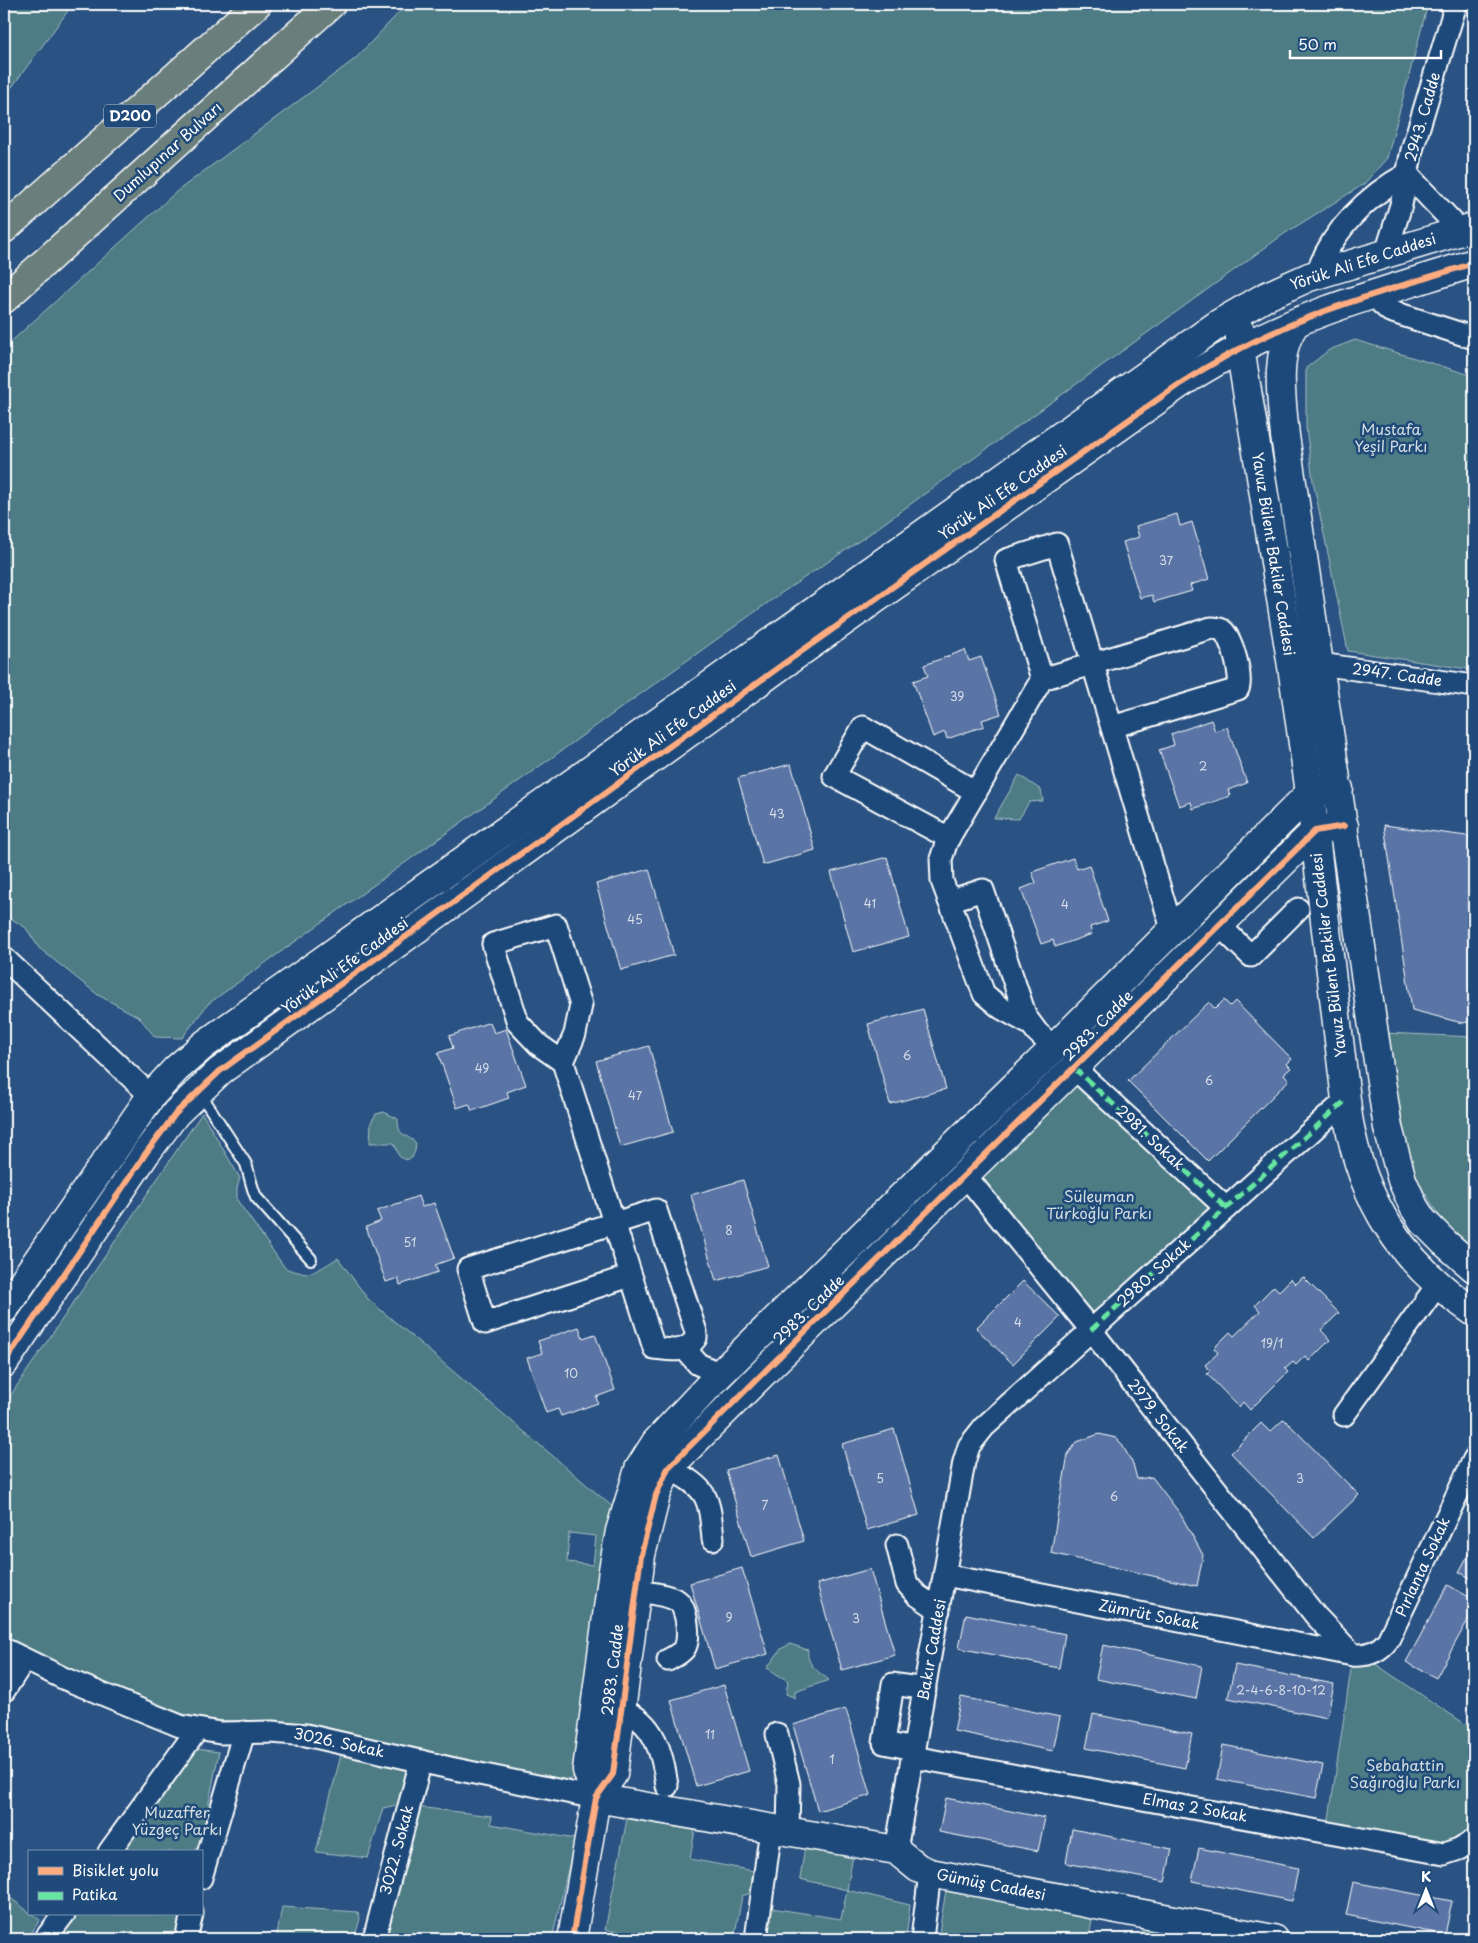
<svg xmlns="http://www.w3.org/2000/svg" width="1478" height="1943" font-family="'Playpen Sans',sans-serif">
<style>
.green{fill:#4e7c85;stroke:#a6bec2;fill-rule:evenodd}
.building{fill:#5a75a5;stroke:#fff}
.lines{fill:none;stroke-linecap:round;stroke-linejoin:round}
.lane-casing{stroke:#fff;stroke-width:14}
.street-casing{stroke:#fff;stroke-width:25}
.secondary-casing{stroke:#fff;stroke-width:31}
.highway-casing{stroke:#fff;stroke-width:31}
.lane{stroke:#1f4a7a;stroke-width:10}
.street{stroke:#1f4a7a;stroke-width:21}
.secondary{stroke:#1f4a7a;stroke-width:28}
.highway{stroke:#6b7f7c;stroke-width:28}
.quiet{stroke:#66e7a1;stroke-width:5;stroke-dasharray:10 5;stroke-linecap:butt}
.cycleway-casing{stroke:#1f4a7a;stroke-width:9}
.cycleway{stroke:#ffac80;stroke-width:6}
.labels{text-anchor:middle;stroke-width:5;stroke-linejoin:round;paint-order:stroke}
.number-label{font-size:12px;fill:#d6dce8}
.shield{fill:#1f4a7a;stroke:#bcc9d7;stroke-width:1}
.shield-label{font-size:14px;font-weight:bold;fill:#fff}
.street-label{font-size:15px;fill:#fff;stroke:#1f4a7a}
.park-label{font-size:15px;fill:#d3dee0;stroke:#1f4a7a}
</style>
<rect width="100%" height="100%" fill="#2a5282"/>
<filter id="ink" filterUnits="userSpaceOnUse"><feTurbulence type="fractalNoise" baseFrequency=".02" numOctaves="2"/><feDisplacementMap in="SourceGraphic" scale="10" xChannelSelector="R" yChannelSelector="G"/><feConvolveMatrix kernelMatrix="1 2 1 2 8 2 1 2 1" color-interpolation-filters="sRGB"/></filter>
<g filter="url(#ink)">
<g class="green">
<path d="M4 4H73L4 98Z"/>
<path d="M407 4H1428L1387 158 1364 184 1284 234 865 537 780 594 208 1004 182 1038 155 1037 139 1017 98 995 39 948 26 928 4 914V348L176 192 355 59Z"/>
<path d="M1355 340 1474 376V670L1348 651 1313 481 1306 428V368L1329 350Z"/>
<path d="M1019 775 1041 790 1043 801 1029 802 1019 819 994 818Z"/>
<path d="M1385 1033 1474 1037 1473 1250 1440 1217 1420 1185 1410 1160Z"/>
<path d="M1074 1068 1226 1208 1091 1330 965 1175Z"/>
<path d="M384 1112 398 1119C398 1137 405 1133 416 1143L415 1151 412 1158 405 1160 399 1156 394 1143H370L371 1122 376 1114Z"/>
<path d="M202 1113 240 1178 237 1188V1200L285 1268C311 1278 316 1271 338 1258L368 1299 614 1508 576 1776 567 1781 301 1724C264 1721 227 1723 191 1717L20 1650 4 1642V1405ZM569 1533 596 1536 593 1565 567 1562Z"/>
<path d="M790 1644 808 1650C806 1665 819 1672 829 1680L795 1692V1698L786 1694 788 1681 767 1668 781 1649Z"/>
<path d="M1353 1655H1362L1474 1730V1840L1464 1847 1327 1832Z"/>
<path d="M196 1749 219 1752 199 1852H120Z"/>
<path d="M342 1751 409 1768 397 1805 383 1808 368 1858 316 1852Z"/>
<path d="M417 1807 492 1816 491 1824 575 1839 552 1939H386L394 1889Z"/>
<path d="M627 1819 695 1830 690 1859 759 1872 756 1891 742 1896 734 1939H677L605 1930Z"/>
<path d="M805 1846 853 1855 847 1890 910 1905 906 1939H766L771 1908 841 1919 847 1890 800 1879Z"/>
<path d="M941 1883 1093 1912 1089 1939H938L946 1890Z"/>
<path d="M4 1893 29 1912V1914H32L40 1920 27 1939H20L4 1928Z"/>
<path d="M282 1907 358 1912 360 1919 354 1939H276Z"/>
<path d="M74 1914H184L177 1939H55Z"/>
<path d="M1143 1921 1167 1926 1165 1939H1140Z"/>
</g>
<g class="building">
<path d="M1177 514 1180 526 1192 522 1209 579 1190 585 1192 591 1154 602 1152 595 1140 598 1123 542 1139 537 1136 526Z"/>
<path d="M965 650 969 661 981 657 1001 714 982 720 984 726 947 739 945 732 933 737 913 681 928 676 924 665Z"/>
<path d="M1211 720 1215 731 1227 727 1247 783 1228 790 1230 796 1193 809 1191 802 1179 806 1159 750 1174 745 1171 734Z"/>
<path d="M791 764 815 850 763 865 738 778Z"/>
<path d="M1384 825 1474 837V1021L1462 1023 1412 1010Z"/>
<path d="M887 857 909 937 853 952 831 872Z"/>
<path d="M1073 858 1077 869 1089 865 1108 921 1090 927 1092 934 1055 947 1053 940 1041 944 1021 889 1036 883 1032 872Z"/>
<path d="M649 869 674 955 621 970 596 884Z"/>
<path d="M1224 1000 1230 1006 1235 1001 1292 1059 1287 1064 1291 1068 1284 1074 1289 1080 1208 1161 1128 1081 1209 1002 1215 1009Z"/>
<path d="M923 1009 946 1089 890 1104 868 1024Z"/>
<path d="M490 1022 494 1033 506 1029 526 1085 507 1092 509 1098 472 1111 469 1104 457 1108 438 1053 453 1048 449 1036Z"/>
<path d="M649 1046 673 1132 620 1147 596 1061Z"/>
<path d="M743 1180 768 1266 716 1281 691 1195Z"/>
<path d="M418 1196 422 1207 434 1203 454 1258 435 1265 438 1272 400 1285 398 1278 386 1282 366 1227 381 1221 377 1211Z"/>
<path d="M1303 1277 1339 1313 1321 1330 1330 1340 1309 1361 1305 1356 1296 1365 1293 1362 1285 1369 1288 1372 1250 1410 1243 1402 1239 1407 1207 1374 1210 1371 1205 1365 1218 1353 1214 1348 1230 1332 1234 1336 1260 1311 1255 1305 1274 1286 1279 1291 1291 1279 1296 1284Z"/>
<path d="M1023 1281 1060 1317 1013 1364 976 1328Z"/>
<path d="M579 1327 583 1338 595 1334 615 1390 596 1397 598 1403 561 1416 558 1409 546 1413 527 1358 542 1353 538 1341Z"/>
<path d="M1284 1419 1359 1495 1314 1538 1231 1453 1261 1423 1270 1432Z"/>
<path d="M894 1429 919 1515 867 1530 842 1444Z"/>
<path d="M1099 1434 1116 1438 1121 1443 1133 1464 1137 1479 1152 1477 1181 1515 1203 1555 1197 1586 1051 1553 1068 1454 1077 1442Z"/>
<path d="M779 1455 804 1541 751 1557 726 1470Z"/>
<path d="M1474 1544V1580L1459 1572Z"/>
<path d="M742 1568 768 1654 715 1669 690 1583Z"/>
<path d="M870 1569 895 1655 842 1670 817 1584Z"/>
<path d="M1448 1585 1474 1600V1609L1436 1678 1406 1662Z"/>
<path d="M966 1614 1065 1634 1059 1668 959 1648Z"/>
<path d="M1103 1645 1202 1666 1196 1699 1096 1679Z"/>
<path d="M1235 1665 1334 1684 1327 1718 1228 1698Z"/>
<path d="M724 1685 749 1771 696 1786 671 1700Z"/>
<path d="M961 1697 1060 1717 1053 1751 954 1731Z"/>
<path d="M846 1709 871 1795 818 1811 793 1725Z"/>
<path d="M1093 1714 1192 1734 1185 1768 1086 1748Z"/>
<path d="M1223 1745 1323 1765 1316 1798 1217 1779Z"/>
<path d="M946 1798 1045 1818 1038 1851 939 1832Z"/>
<path d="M1072 1829 1172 1849 1165 1882 1066 1863Z"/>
<path d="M1199 1848 1298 1868 1292 1901 1192 1881Z"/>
<path d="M1353 1882 1452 1901 1445 1935 1346 1915Z"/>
</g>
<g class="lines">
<g class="lane-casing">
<path id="lane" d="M200 1093 246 1164 253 1189 256 1197 311 1259"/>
</g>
<g class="street-casing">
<g id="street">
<path d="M1386 253 1401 205 1412 150 1456 4"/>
<path d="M1317 274C1331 231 1368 195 1407 174L1461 231"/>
<path d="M1377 294 1382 304 1390 311 1474 338"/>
<path d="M1320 664 1474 686"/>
<path d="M1042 679 1006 560 1057 544 1172 929"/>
<path d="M949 838 834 776 863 727 976 792"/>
<path d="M949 901 983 890 1026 1017 1037 1032 1054 1048"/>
<path d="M1219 925 1251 956 1298 909"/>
<path d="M4 958 151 1096"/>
<path d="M1030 1024 1001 1008 984 994 942 881 941 859 947 841 1042 679 1211 628C1215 628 1218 628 1222 630 1232 637 1243 678 1238 689L1112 727"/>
<path d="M563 1062 575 1034 581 1005 556 925 493 944 518 1023 539 1045 563 1062 654 1348C671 1350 685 1354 696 1338V1332L656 1210 468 1269 485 1323 630 1276"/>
<path d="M1074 1068 1226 1208"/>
<path d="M965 1175 1091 1330 1315 1615 1353 1655"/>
<path d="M685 1349 698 1364 720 1374"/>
<path d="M1344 1415 1438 1284"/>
<path d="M668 1468C708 1489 709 1495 713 1539"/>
<path d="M897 1545 907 1584 917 1595 939 1610"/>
<path d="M945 1575 1353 1655C1367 1656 1379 1652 1388 1640L1474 1459"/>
<path d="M636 1591C649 1593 666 1594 678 1601 687 1608 691 1640 684 1649 680 1654 673 1657 668 1660"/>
<path d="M4 1649 63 1678 180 1726 220 1733 272 1732 306 1735 450 1768 596 1798"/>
<path d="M4 1691 24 1660"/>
<path d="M621 1710C654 1720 663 1754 667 1786"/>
<path d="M777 1734 789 1784 788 1832"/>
<path d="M914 1749 884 1743 893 1684 925 1689"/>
<path d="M913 1757 1444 1854 1459 1849 1474 1840"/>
<path d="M896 1850 964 1462 969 1446 984 1427 1346 1100"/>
<path d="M109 1852 197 1730"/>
<path d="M201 1878 244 1732"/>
<path d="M45 1939 64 1914"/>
<path d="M186 1939 192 1914"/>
<path d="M374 1939 421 1761"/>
<path d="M756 1939 771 1829"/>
<path d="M922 1939 930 1873"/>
</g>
</g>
<g class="secondary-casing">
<g id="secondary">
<path d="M1296 323C1273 351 1282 402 1285 436L1388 1128 1402 1180 1414 1207 1423 1221 1445 1243 1474 1268"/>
<path d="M1240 331V348L1292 666 1310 793 1348 1117C1362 1202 1402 1263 1474 1312"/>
<path d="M4 1309 151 1096 176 1069 205 1044 1220 323 1267 296 1309 277 1474 227"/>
<path d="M4 1363 146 1153 176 1113 220 1071 782 665 1178 385C1224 355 1273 330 1325 311 1374 293 1424 279 1474 263"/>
<path d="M596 1798 587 1770 613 1570 620 1531 639 1469 656 1442 720 1374 1054 1048 1310 793 1339 789"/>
<path d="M596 1798 896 1850 918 1868 930 1873 1273 1939"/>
<path d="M572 1939 596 1798 613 1774 641 1555 656 1495 668 1468 771 1365 1315 831 1344 826"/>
</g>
</g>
<g class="highway-casing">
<g id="highway">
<path d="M4 229 257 4"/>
<path d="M4 299 331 4"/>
</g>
</g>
<use href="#lane" class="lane"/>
<use href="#street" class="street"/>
<use href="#secondary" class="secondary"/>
<use href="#highway" class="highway"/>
<g class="quiet">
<path d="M1074 1068 1226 1208"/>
<path d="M1091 1330 1346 1100"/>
</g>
<g class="cycleway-casing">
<g id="cycleway">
<path d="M4 1363 146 1153 176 1113 220 1071 782 665 1178 385C1224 355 1273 330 1325 311 1374 293 1424 279 1474 263"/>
<path d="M572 1939 596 1798 613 1774 641 1555 656 1495 668 1468 771 1365 1315 831 1344 826"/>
</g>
</g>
<use href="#cycleway" class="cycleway"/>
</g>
</g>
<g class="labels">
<g class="number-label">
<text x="1166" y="565">37</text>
<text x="957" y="701">39</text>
<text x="1203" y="771">2</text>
<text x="777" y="818">43</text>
<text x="870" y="908">41</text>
<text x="1065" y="909">4</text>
<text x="635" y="924">45</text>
<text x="907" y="1060">6</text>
<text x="482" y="1073">49</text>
<text x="1209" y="1085">6</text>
<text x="635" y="1100">47</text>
<text x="729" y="1235">8</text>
<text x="410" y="1247">51</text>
<text x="1018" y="1327">4</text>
<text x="1272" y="1348">19/1</text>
<text x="571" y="1378">10</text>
<text x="880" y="1483">5</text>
<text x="1300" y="1483">3</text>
<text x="1114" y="1501">6</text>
<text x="765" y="1510">7</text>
<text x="729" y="1622">9</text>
<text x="856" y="1623">3</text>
<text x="1281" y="1695">2-4-6-8-10-12</text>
<text x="710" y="1739">11</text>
<text x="832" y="1764">1</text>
</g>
<rect class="shield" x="104" y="104.5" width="52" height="23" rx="4"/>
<g class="shield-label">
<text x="130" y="121">D200</text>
</g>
<g class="street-label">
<text transform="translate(1423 117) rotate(-74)" y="5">2943. Cadde</text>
<text transform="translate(168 152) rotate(-42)" y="5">Dumlupınar Bulvarı</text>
<text transform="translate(1363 262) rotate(-18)" y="5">Yörük Ali Efe Caddesi</text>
<text transform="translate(1003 493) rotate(-35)" y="5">Yörük Ali Efe Caddesi</text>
<text transform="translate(1273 554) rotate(81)" y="5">Yavuz Bülent Bakiler Caddesi</text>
<text transform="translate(1397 675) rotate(8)" y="5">2947. Cadde</text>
<text transform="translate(673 729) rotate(-36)" y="5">Yörük Ali Efe Caddesi</text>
<text transform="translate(1329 955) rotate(-97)" y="5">Yavuz Bülent Bakiler Caddesi</text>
<text transform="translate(345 966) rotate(-36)" y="5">Yörük Ali Efe Caddesi</text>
<text transform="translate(1098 1026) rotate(-45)" y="5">2983. Cadde</text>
<text transform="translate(1150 1138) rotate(43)" y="5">2981. Sokak</text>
<text transform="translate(1154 1273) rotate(-42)" y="5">2980. Sokak</text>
<text transform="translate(809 1310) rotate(-44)" y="5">2983. Cadde</text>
<text transform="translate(1158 1416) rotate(52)" y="5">2979. Sokak</text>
<text transform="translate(1423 1567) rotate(-65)" y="5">Pırlanta Sokak</text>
<text transform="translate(1149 1615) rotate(11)" y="5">Zümrüt Sokak</text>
<text transform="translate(932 1650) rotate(-80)" y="5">Bakır Caddesi</text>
<text transform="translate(613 1670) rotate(-83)" y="5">2983. Cadde</text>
<text transform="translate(339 1743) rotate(12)" y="5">3026. Sokak</text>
<text transform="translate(1195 1808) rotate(10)" y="5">Elmas 2 Sokak</text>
<text transform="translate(397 1850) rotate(-75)" y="5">3022. Sokak</text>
<text transform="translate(991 1885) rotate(11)" y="5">Gümüş Caddesi</text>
</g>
<g class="park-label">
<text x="1391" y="435">Mustafa<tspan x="1391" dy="17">Yeşil Parkı</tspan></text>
<text x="1099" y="1202">Süleyman<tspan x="1099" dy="17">Türkoğlu Parkı</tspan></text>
<text x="1405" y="1771">Sebahattin<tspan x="1405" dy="17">Sağıroğlu Parkı</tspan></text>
<text x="177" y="1818">Muzaffer<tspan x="177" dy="17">Yüzgeç Parkı</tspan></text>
</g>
</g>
<rect width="1478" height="1943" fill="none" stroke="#1f4a7a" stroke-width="20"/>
<rect x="10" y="10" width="1458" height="1923" fill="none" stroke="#fff" stroke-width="2" filter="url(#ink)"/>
<rect x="28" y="1850" width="175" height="65" fill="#1f4a7a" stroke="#7992af"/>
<rect x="38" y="1867" width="25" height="8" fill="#ffac80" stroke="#7992af"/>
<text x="72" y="1876" font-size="15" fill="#ffffff">Bisiklet yolu</text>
<rect x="38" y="1892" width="25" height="8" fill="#66e7a1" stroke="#7992af"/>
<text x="72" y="1900" font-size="15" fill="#ffffff">Patika</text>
<g transform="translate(1426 1890)" stroke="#1f4a7a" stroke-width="4" paint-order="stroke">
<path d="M0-4L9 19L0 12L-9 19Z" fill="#ffffff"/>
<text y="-8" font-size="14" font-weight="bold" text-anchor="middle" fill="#ffffff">K</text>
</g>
<path d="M1290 50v8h151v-8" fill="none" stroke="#ffffff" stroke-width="2.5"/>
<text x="1298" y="50" font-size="15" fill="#ffffff" stroke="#1f4a7a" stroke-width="4" paint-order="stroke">50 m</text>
</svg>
